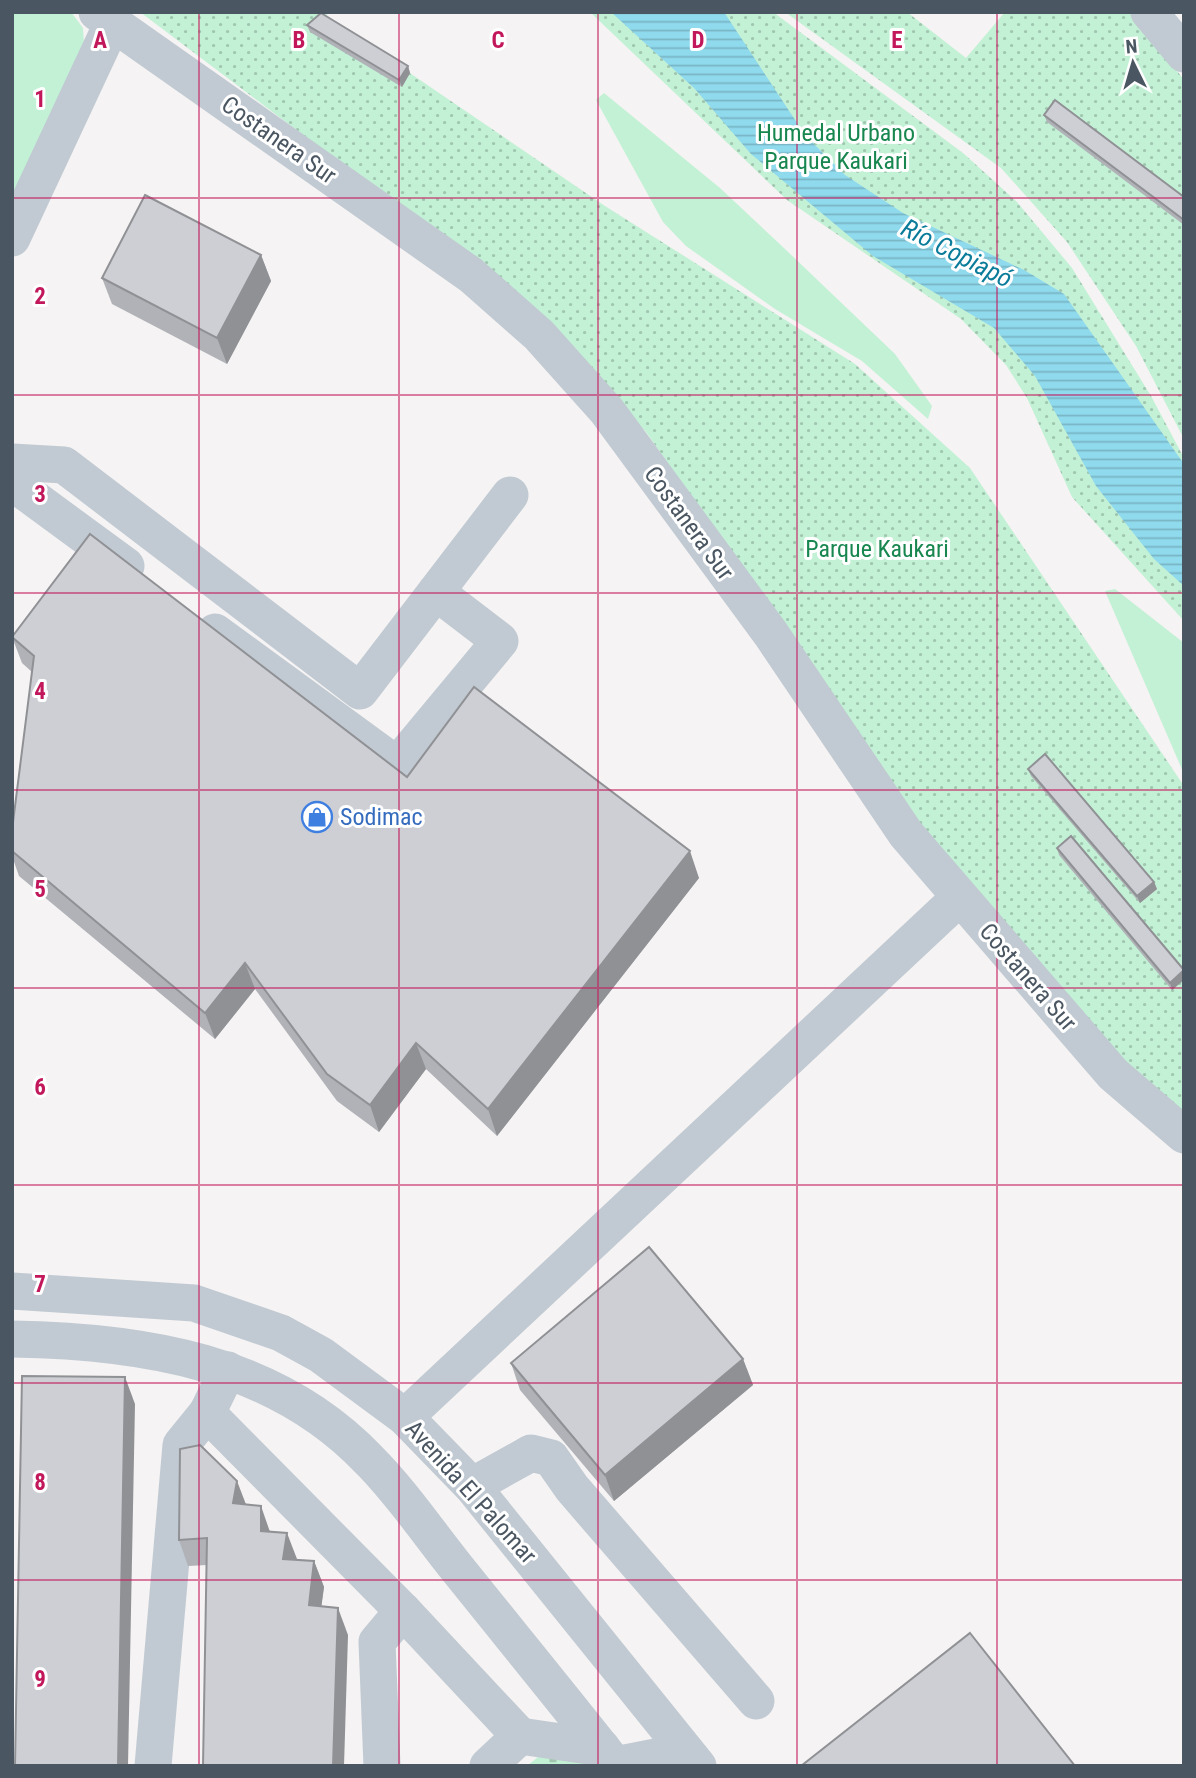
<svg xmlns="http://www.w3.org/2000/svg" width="1196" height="1778" font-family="'Roboto Condensed',sans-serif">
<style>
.green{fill:#c3f1d5}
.cemetery{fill:url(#cemetery-stones)}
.park{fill:url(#park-dots)}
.water{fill:url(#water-rules)}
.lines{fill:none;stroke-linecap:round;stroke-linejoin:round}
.minor{stroke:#c1cad2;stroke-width:37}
.wall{fill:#b0b2b7}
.shaded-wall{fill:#909195}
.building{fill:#cdcfd5;stroke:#909195;stroke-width:2}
.grid{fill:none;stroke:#c2185b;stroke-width:2;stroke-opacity:0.55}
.labels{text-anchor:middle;stroke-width:6;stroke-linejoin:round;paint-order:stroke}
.park-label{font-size:24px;fill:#17864f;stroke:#fff}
.street-label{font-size:24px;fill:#4a5661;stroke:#fff}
.shop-label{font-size:24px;fill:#366cbe;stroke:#fff;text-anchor:start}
.water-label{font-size:26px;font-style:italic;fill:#0c7c9b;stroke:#fff}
.grid-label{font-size:23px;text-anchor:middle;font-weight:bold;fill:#c2185b;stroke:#fff;stroke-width:6;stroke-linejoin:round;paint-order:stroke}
</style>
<defs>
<pattern id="cemetery-stones" width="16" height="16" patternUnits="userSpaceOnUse" patternTransform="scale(1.75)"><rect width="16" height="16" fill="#c3f1d5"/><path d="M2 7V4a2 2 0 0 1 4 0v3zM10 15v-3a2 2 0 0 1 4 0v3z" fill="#a0c6b0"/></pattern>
<pattern id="park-dots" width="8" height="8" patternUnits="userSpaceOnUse" patternTransform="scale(1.75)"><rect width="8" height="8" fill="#c3f1d5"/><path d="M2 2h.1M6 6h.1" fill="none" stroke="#a0c6b0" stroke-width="1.8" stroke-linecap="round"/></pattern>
<pattern id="water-rules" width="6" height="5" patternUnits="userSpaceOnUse" patternTransform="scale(1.75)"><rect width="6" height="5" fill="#90daee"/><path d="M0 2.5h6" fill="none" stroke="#78b4c4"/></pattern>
</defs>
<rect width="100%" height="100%" fill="#f5f3f3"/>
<g class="green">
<path d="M12 12H71L83 28 84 44 12 212Z"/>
<path d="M604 93 720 188 785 249 895 354 932 406 928 419 862 361 775 309 686 246 663 222 596 100Z"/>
<path d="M1115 589 1184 643V774L1105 591Z"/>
</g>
<path class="cemetery" d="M565 1735 588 1766H527Z"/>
<g class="park">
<path d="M140 12H329L326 16 605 206 855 364 970 468 1184 786V1119L1017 964 646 432 531 307Z"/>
<path d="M590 12H773L963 153 1017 202 1072 268 1151 396 1184 458V621L1072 497 1027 398 1006 365 961 319 787 200Z"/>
<path d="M785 12H907L966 58 1005 12H1132L1184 80V439L1136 346 1067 242 1001 168Z"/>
</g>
<path class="water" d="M611 12H724L805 135 845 175 903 213 1024 270 1064 294 1184 464V586L1154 559 1096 486 1035 376 994 328 873 256 751 154 694 88Z"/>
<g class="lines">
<g class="minor">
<path d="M97 12 471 275 539 335 607 411 771 634 906 834 1113 1074 1184 1135"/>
<path d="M1149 12 1184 54"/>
<path d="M12 238 112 24"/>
<path d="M12 462 64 465 360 691 510 495"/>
<path d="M12 472 17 486 126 566"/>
<path d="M215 632 397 765 500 641 436 592"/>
<path d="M12 1291 194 1303 281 1333 321 1355 405 1417 472 1486 698 1766"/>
<path d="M12 1339C141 1341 275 1361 369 1460 401 1492 428 1532 456 1567 509 1633 563 1699 616 1766"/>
<path d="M228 1370 207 1413 403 1611 520 1736 488 1766"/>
<path d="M405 1417 959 898"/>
<path d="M472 1486 531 1453 551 1458 572 1488 756 1701"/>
<path d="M520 1736 602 1748"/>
<path d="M615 1765 656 1757 694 1766"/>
<path d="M153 1766 181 1445 207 1413"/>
<path d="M382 1766 377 1642 403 1611"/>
</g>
</g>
<g class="wall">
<path d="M307 25 408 66 410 73 402 87 310 32Z"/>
<path d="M1044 115 1184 197V225L1047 122Z"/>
<path d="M261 255 271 281 227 364 112 304 102 278Z"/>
<path d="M12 637 407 777 699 878 497 1136 426 1069 379 1132 337 1101 255 989 215 1039 19 876 12 856V830L32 672 22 663Z"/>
<path d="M1028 769 1154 882 1157 889 1140 903 1031 776Z"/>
<path d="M1057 848 1184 970 1172 990 1059 855Z"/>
<path d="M743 1359 753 1385 614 1501 520 1390 511 1363Z"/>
<path d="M245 1504 297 1560 314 1561 324 1587 321 1607 348 1635 207 1565 188 1566 179 1540Z"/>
</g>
<g class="shaded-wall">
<path d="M408 66 410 73 402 87 399 80Z"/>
<path d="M261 255 271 281 227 364 217 338Z"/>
<path d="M690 851 699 878 497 1136 488 1109Z"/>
<path d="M1154 882 1157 889 1140 903 1137 896Z"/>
<path d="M245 963 255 989 215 1039 205 1013Z"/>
<path d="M1184 971V980L1172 990 1170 983Z"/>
<path d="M416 1043 426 1069 379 1132 370 1105Z"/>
<path d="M743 1359 753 1385 614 1501 605 1475Z"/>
<path d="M125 1377 135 1404 128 1766H118Z"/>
<path d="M237 1481 247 1507 233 1503Z"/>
<path d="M261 1506 270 1532 261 1531Z"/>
<path d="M287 1533 297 1559H283Z"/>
<path d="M314 1561 324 1587 318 1632 309 1605Z"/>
<path d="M338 1608 348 1635 344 1766H333Z"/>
</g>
<g class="building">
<path d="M321 13 408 66 399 80 307 25Z"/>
<path d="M1055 100 1184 197V220L1044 115Z"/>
<path d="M145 195 261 255 217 338 102 278Z"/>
<path d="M90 534 407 777 474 687 690 851 488 1109 416 1043 370 1105 327 1074 245 963 205 1013 12 851V830L34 656 12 637Z"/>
<path d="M1045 754 1154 882 1137 896 1028 769Z"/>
<path d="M1071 836 1184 970 1170 983 1057 848Z"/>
<path d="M649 1247 743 1359 605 1475 511 1363Z"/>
<path d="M22 1376 125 1377 118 1766H15Z"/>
<path d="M200 1445 237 1481 233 1503 261 1506V1531L287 1533 283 1559 314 1561 309 1605 338 1608 333 1766H203L207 1538 179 1540 180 1449Z"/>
<path d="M970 1633 1075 1766H801Z"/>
</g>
<path class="grid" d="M199 12V1766M399 12V1766M598 12V1766M797 12V1766M997 12V1766M12 198H1184M12 395H1184M12 593H1184M12 790H1184M12 988H1184M12 1185H1184M12 1383H1184M12 1580H1184"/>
<defs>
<g id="shop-ring" transform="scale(1.575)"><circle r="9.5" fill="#fff" stroke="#3f7fe0" stroke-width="1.5"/><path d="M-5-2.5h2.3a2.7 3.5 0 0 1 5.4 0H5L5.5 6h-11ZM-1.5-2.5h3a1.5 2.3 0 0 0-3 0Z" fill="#3f7fe0"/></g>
</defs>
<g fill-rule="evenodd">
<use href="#shop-ring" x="317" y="817"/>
</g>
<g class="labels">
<g class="park-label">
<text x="836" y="141">Humedal Urbano<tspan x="836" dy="28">Parque Kaukari</tspan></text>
<text x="877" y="557">Parque Kaukari</text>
</g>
<g class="street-label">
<text transform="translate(279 140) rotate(35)" y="8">Costanera Sur</text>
<text transform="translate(689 523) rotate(54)" y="8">Costanera Sur</text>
<text transform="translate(1028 977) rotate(49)" y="8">Costanera Sur</text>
<text transform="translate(471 1492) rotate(48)" y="8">Avenida El Palomar</text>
</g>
<g class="shop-label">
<text x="340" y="825">Sodimac</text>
</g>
<g class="water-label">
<text transform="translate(957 253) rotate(27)" y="9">Río Copiapó</text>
</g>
</g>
<g class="grid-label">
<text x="100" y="48">A</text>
<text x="299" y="48">B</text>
<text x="498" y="48">C</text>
<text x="698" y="48">D</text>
<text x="897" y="48">E</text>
<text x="40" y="107">1</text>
<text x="40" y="304">2</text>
<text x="40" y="502">3</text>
<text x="40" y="699">4</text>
<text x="40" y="897">5</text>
<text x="40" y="1095">6</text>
<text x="40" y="1292">7</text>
<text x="40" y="1490">8</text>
<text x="40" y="1687">9</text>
</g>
<rect width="1196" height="1778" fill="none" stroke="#4a5661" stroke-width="28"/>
<g transform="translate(1133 63) rotate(355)" stroke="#ffffff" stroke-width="5" paint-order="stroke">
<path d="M0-5L12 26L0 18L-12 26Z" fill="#4a5661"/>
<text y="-10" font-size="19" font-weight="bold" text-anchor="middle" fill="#4a5661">N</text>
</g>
</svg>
